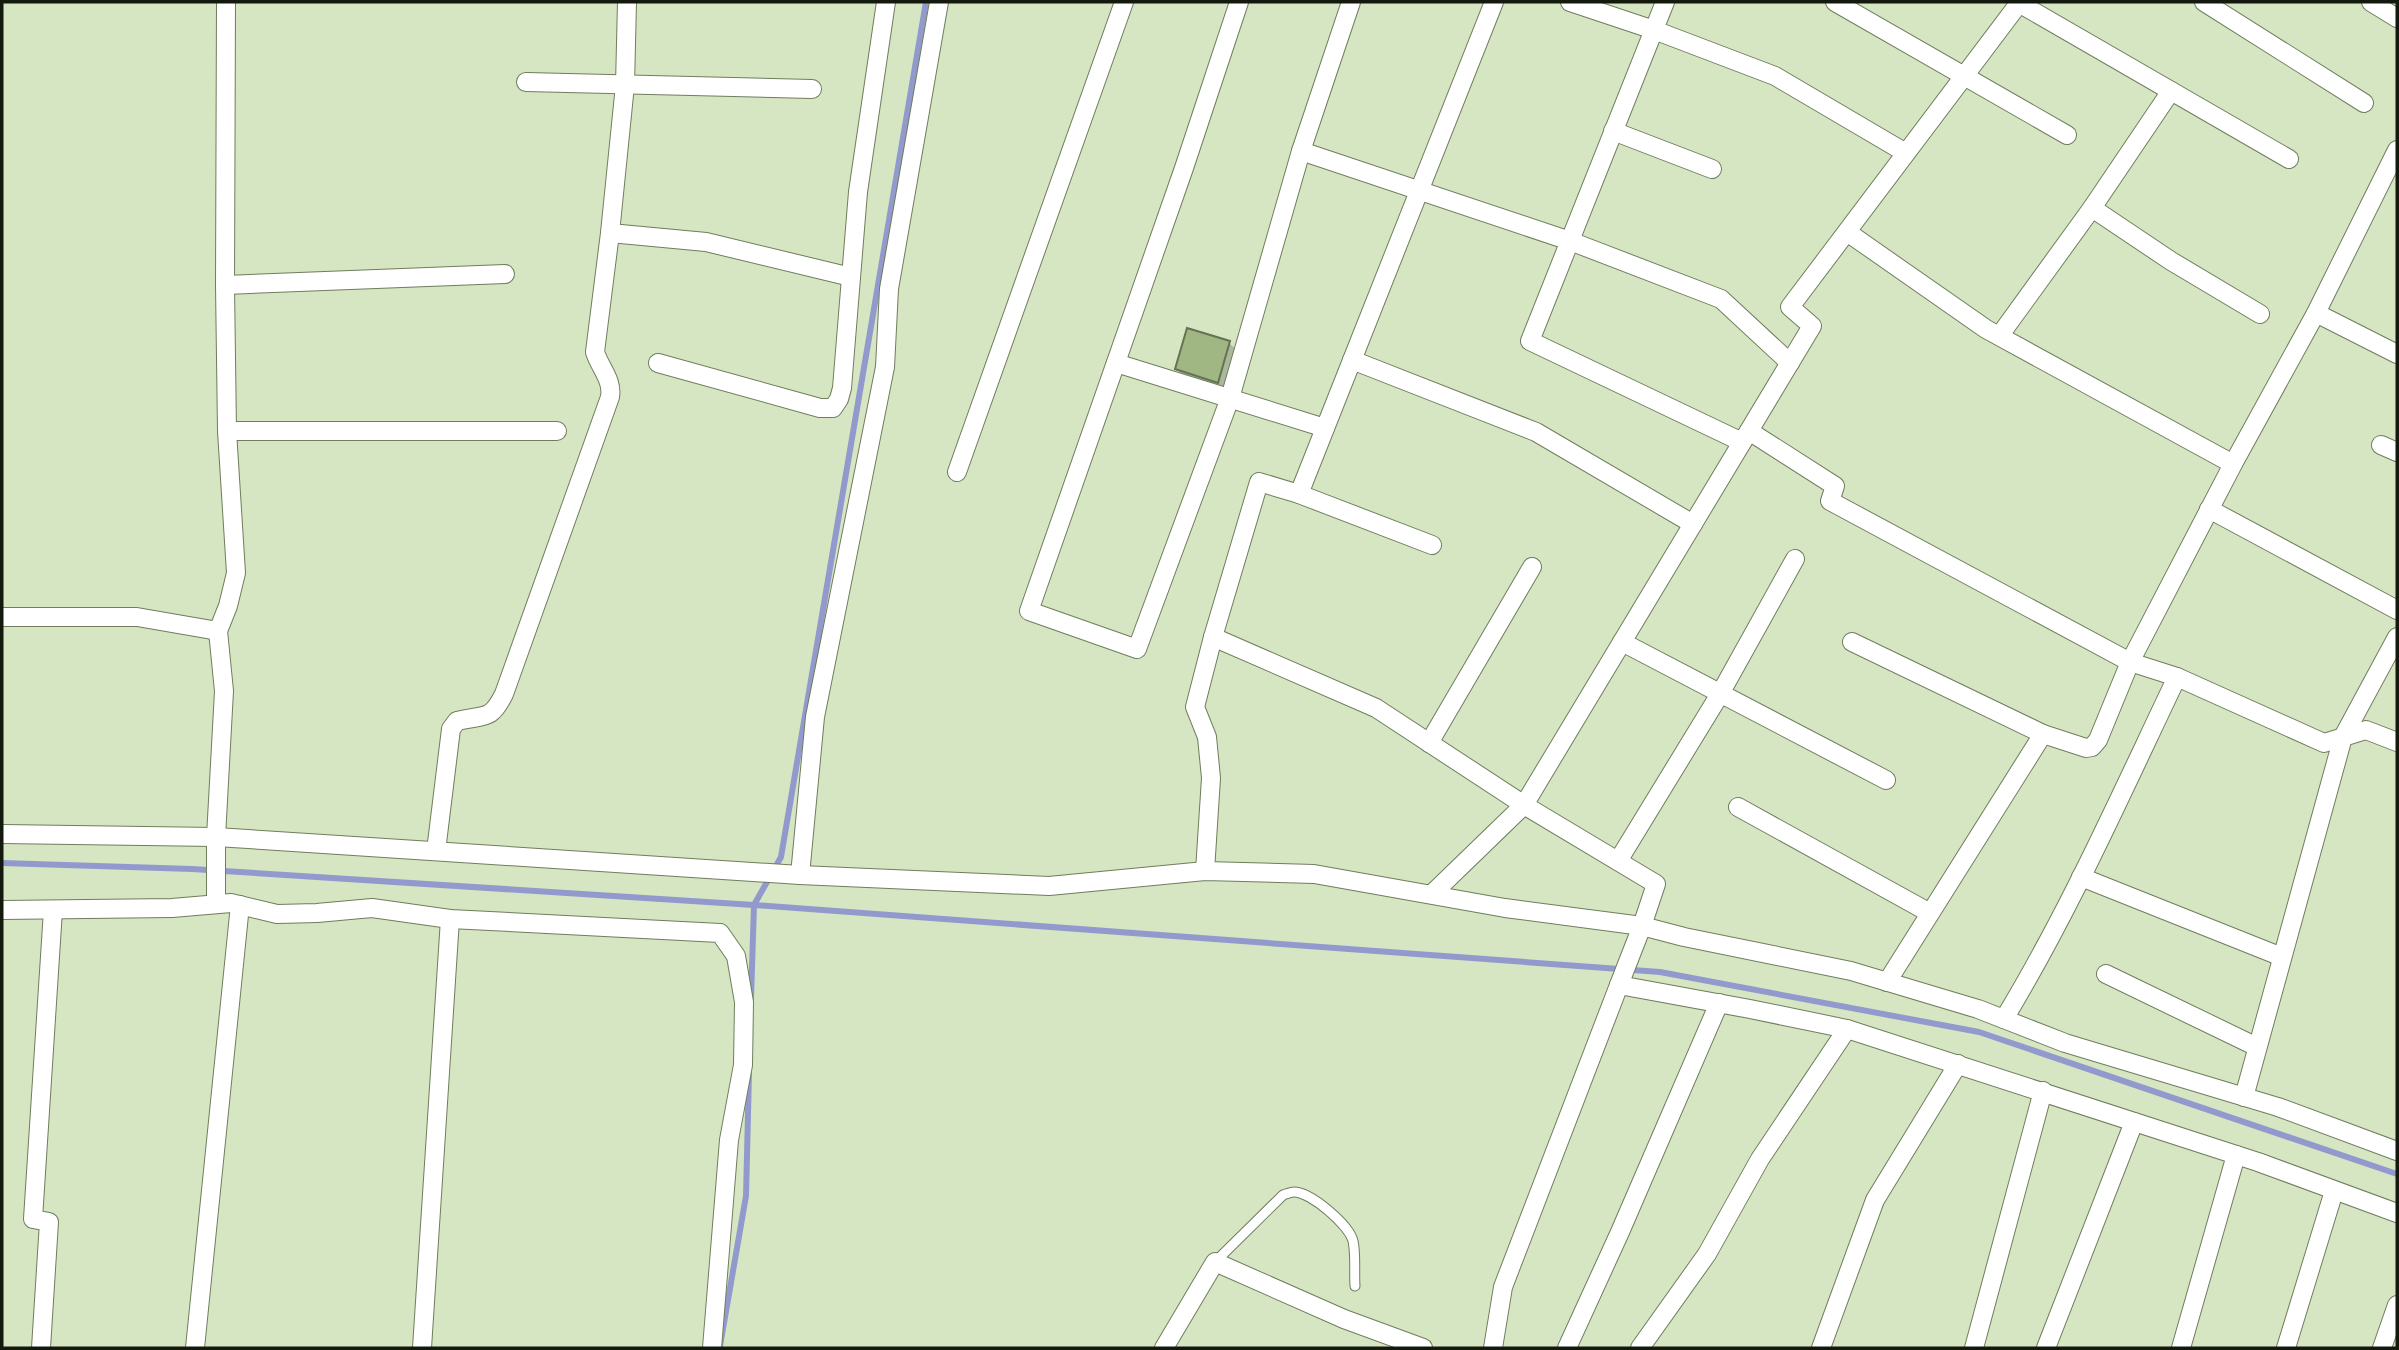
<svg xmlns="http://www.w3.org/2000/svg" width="2399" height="1350" font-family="Helvetica,sans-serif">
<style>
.shadow{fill:#0003}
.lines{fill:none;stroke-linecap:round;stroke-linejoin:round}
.stream{stroke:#929acd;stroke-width:6}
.building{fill:#a1b783;stroke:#657253;stroke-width:2}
.service-casing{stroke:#6f7d5d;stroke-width:11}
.minor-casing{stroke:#6f7d5d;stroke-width:20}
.service{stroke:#fff;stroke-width:9}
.minor{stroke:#fff;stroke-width:18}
</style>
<rect width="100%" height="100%" fill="#d6e6c2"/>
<path class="shadow" d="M1229 343 1239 352 1228 391 1186 379 1177 369Z"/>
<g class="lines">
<g class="stream">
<path d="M2 863 192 869 754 905 1660 972 1979 1032 2397 1174"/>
<path d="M751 999 754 905 781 857 926 2"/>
<path d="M720 1346 746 1196 749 1073"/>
</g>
</g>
<path class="building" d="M1187 328 1230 341 1218 383 1175 369Z"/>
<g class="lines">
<g class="service-casing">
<path id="service" d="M1215 1262 1283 1195C1286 1194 1291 1192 1294 1192 1311 1192 1349 1225 1353 1241 1356 1255 1354 1272 1355 1286"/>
</g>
<g class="minor-casing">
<g id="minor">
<path d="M1239 2 1184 168 1029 611 1137 649 1230 398 1301 151 1351 2"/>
<path d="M1570 2 1654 30 1775 76 1906 153"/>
<path d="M1665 2 1530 341 1742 442"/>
<path d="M1835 2 2067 135"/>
<path d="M2017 2 2289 159"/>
<path d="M2204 2 2364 103"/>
<path d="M2371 2 2397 18"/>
<path d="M526 82 812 89"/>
<path d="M1613 131 1712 169"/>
<path d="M1301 151 1570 241 1721 299 1790 363"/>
<path d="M2092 208 2171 261 2260 314"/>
<path d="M1847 232 1986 329 2233 464 2130 662 2098 740 2092 747 2086 748 2043 734 1852 642"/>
<path d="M610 233 706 242 851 277"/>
<path d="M225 285 505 274"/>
<path d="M2316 313 2397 354"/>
<path d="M2000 335 2092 208 2171 91"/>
<path d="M1352 360 1536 432 1693 524"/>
<path d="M658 363 820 408H833L839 399 842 388 858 192 886 2"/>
<path d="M1116 363 1325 428"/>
<path d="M227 431H557"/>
<path d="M1749 431 1835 486 1830 501 2130 662 2177 677"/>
<path d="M2381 445 2397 452"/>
<path d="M2233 464 2316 313 2397 150"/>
<path d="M957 472 1124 2"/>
<path d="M1299 494 1432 545"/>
<path d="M2209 509 2397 610"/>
<path d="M2 617H137L218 631"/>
<path d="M1622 642 1886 780"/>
<path d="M1429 743 1532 567"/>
<path d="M1738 807 1930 913"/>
<path d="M2 834 216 837 800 875 1049 886 1205 871 1314 874 1505 908 1642 926 1656 884 1524 805 1376 708 1213 637"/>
<path d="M436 851 451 729 457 721C485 714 490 722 504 694L610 397C613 380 600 368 595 352L610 233 625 85 627 2"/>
<path d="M1618 861 1720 694 1795 559"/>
<path d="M1205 871 1211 778 1207 737 1195 707 1213 637 1259 482 1299 494 1494 2"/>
<path d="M800 875 815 717 885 367 889 289 939 2"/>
<path d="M2081 877 2282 957"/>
<path d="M1432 894 1524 805 1812 326 1790 307 2020 2"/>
<path d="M216 904V837L224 691 218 631 228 606 236 573 227 431 225 285 226 2"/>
<path d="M2 910 172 908 231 903 277 914 317 913 372 908 450 919 720 933 736 956 744 1002 743 1065 729 1140 712 1348"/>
<path d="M2106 974 2257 1047"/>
<path d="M1887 982 2043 734"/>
<path d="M2004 1019C2070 910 2122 792 2177 677L2324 743 2366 730 2397 742"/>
<path d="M2244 1097 2343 737 2397 637"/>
<path d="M2397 1151 2278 1107 2065 1043 1978 1009 1851 971 1684 937 1642 926 1619 985 1750 1009 1847 1029 2258 1162 2397 1213"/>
<path d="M41 1348 49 1222 33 1219 53 910"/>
<path d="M195 1348 240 905"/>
<path d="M422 1348 450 919"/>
<path d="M1164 1348 1215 1262 1344 1319 1423 1348"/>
<path d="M1493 1348 1503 1287 1619 985"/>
<path d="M1567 1348 1620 1232 1719 1003"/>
<path d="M1640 1348 1707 1254 1760 1159 1847 1029"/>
<path d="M1821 1348 1875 1200 1958 1064"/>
<path d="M1974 1348 2043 1091"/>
<path d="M2046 1348 2134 1122"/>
<path d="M2181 1348 2236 1155"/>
<path d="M2286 1348 2334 1191"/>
<path d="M2382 1348 2397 1305"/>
</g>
</g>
<use href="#service" class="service"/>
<use href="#minor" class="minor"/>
</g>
<rect width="2399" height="1350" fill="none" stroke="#14190d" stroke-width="7"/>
</svg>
